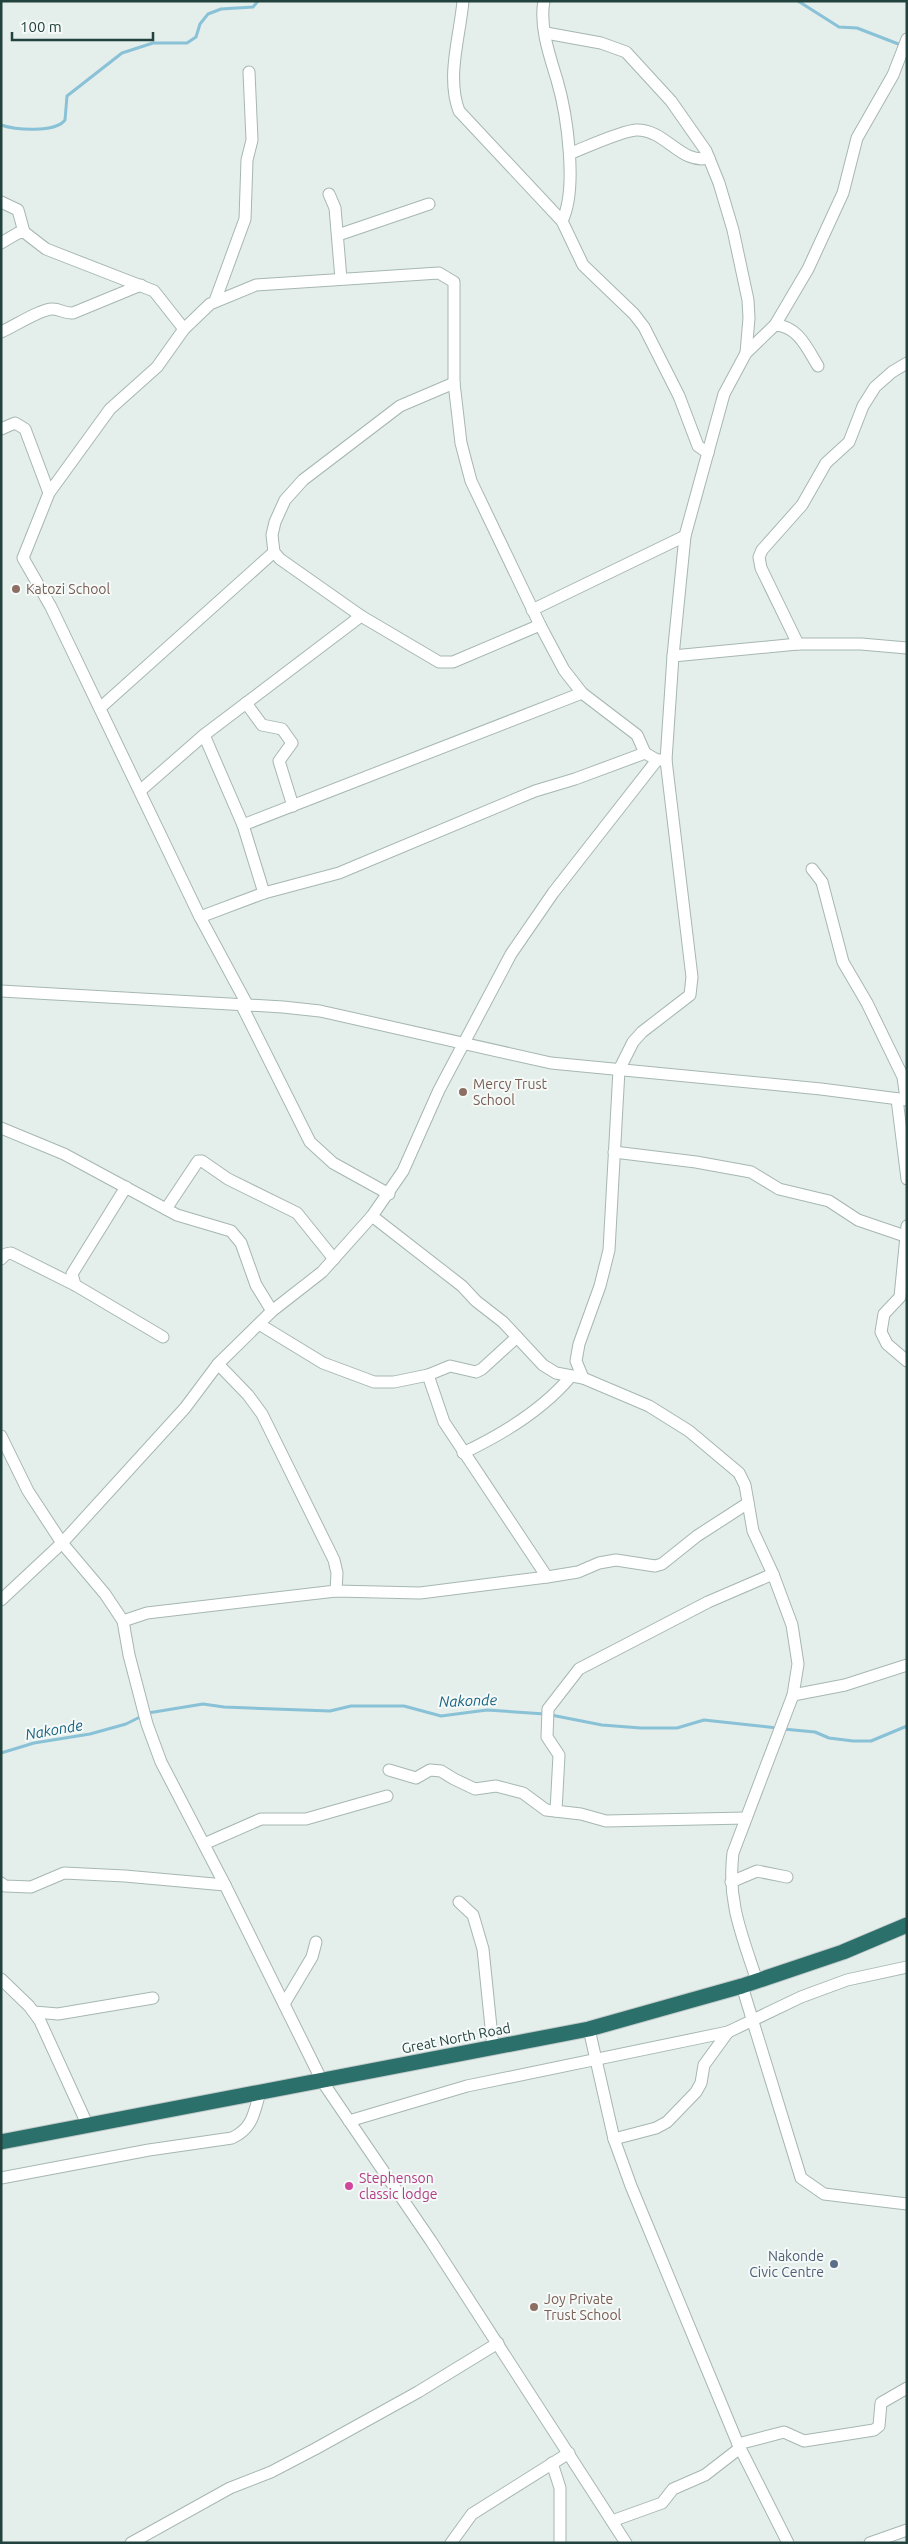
<svg xmlns="http://www.w3.org/2000/svg" width="908" height="2544" font-family="Ubuntu,sans-serif">
<style>
.lines{fill:none;stroke-linecap:round;stroke-linejoin:round}
.stream{stroke:#89c1d7;stroke-width:3}
.street-casing{stroke:#a6b7b3;stroke-width:13}
.highway-casing{stroke:#c1cac9;stroke-width:17}
.street{stroke:#fff;stroke-width:11}
.highway{stroke:#2b706b;stroke-width:15}
.education-dot{fill:#8d6e63;stroke:#f5faf8;stroke-width:2}
.hotel-dot{fill:#d1479c;stroke:#f5faf8;stroke-width:2}
.service-dot{fill:#5c6f8a;stroke:#f5faf8;stroke-width:2}
.labels{text-anchor:middle;stroke-width:4;stroke-linejoin:round;paint-order:stroke}
.education-label{font-size:14px;fill:#785e54;stroke:#f5faf8;text-anchor:start}
.street-label{font-size:14px;fill:#22423d;stroke:#f5faf8}
.hotel-label{font-size:14px;fill:#b23c85;stroke:#f5faf8;text-anchor:start}
.service-label{font-size:14px;fill:#4e5e75;stroke:#f5faf8;text-anchor:end}
.water-label{font-size:15px;font-style:italic;fill:#176383;stroke:#f5faf8}
</style>
<rect width="100%" height="100%" fill="#e4eeeb"/>
<g class="lines">
<g class="stream">
<path d="M798 1 839 27 857 28 901 45"/>
<path d="M1 125C16 130 55 133 65 120L67 96 122 53 153 43H187L196 37 200 24 208 14 221 9 253 7 258 1"/>
<path d="M551 1715 602 1725 641 1728H677L704 1720 777 1728"/>
<path d="M783 1729 815 1732 829 1738 853 1741H871L907 1726"/>
<path d="M1 1753 34 1743 90 1734 126 1724 148 1713 203 1704 224 1707 330 1711 351 1706H404L441 1716 487 1710 545 1714"/>
</g>
<g class="street-casing">
<g id="street">
<path d="M463 1C460 36 446 77 459 111L562 221 583 265 634 314 644 327 679 396 698 446 708 453"/>
<path d="M544 1C539 26 550 57 557 80 567 114 578 189 562 221"/>
<path d="M546 33 601 43 626 52 671 101 706 151 719 183 733 230 748 300 749 318 746 353"/>
<path d="M571 153C587 147 621 131 636 130 666 129 680 165 709 158"/>
<path d="M329 194 335 208 341 279"/>
<path d="M1 202 18 210 24 232"/>
<path d="M338 235 429 204"/>
<path d="M1 243 18 233 24 232 46 249 154 291 184 329"/>
<path d="M215 301 245 219 247 160 252 140 249 72"/>
<path d="M775 325C798 326 807 348 818 366"/>
<path d="M1 332C13 327 42 308 53 309 60 309 65 314 73 313L141 285"/>
<path d="M454 383 400 406 303 480 285 500 275 522 272 535 274 552 280 559 361 616 439 662H453L540 625"/>
<path d="M1 429 15 423 25 429 49 493"/>
<path d="M532 610 685 536"/>
<path d="M798 644 761 568 759 557 762 550 802 505 826 463 849 442 863 406 875 387 892 372 907 363"/>
<path d="M673 656 798 644H861L907 648"/>
<path d="M246 703 262 725 282 729 292 743 279 761 293 806"/>
<path d="M100 708 274 552"/>
<path d="M204 735 243 825 264 893"/>
<path d="M141 790 204 735 361 616"/>
<path d="M243 825 582 693"/>
<path d="M812 869 822 882 843 962 867 1003 903 1077 906 1099"/>
<path d="M200 917 264 893 339 873 535 791 575 779 645 753"/>
<path d="M1 991 283 1007 320 1011 551 1063 821 1089 907 1100"/>
<path d="M242 1006 310 1142 333 1163 389 1194"/>
<path d="M248 1006 200 917 51 607 23 558 49 493 110 409 157 367 184 329 210 304 256 285 439 273 454 282V383L461 443 471 481 540 625 564 670 582 693 637 735 645 753 657 760H666"/>
<path d="M897 1099 907 1179"/>
<path d="M1 1128 64 1154 177 1215 231 1231 241 1243 256 1285 272 1311"/>
<path d="M614 1152 696 1162 751 1172 779 1189 829 1201 858 1220 905 1236"/>
<path d="M166 1209 198 1161H202L228 1179 297 1213 334 1259"/>
<path d="M372 1216 462 1286 476 1301 503 1322 543 1365 556 1373 583 1378"/>
<path d="M907 1226 900 1297 884 1314 881 1332 887 1344 907 1361"/>
<path d="M1 1259 6 1254 11 1253 75 1285 163 1337"/>
<path d="M75 1285 72 1274 126 1187"/>
<path d="M259 1324 323 1363 374 1382H394L428 1375 450 1366 476 1372 482 1369 517 1337"/>
<path d="M218 1364 248 1395 262 1414 334 1560 337 1573 336 1591"/>
<path d="M428 1375 444 1422 547 1577"/>
<path d="M1 1436 28 1491 62 1543 105 1594 123 1621 129 1655 147 1724 161 1762 225 1885 322 2081 431 2241 626 2543"/>
<path d="M463 1453C503 1434 543 1410 571 1376"/>
<path d="M1 1600 62 1543 185 1408 218 1364 272 1311 322 1272 372 1216 403 1171 439 1090 511 954 553 893 657 760"/>
<path d="M123 1621 147 1613 336 1591 420 1593 547 1577 578 1572 599 1563 616 1560 655 1566 662 1564 697 1536 748 1503"/>
<path d="M793 1695 845 1685 907 1665"/>
<path d="M389 1770 416 1778 430 1770 441 1771 454 1779 475 1789 496 1786 523 1793 546 1810 581 1814 606 1821 746 1818"/>
<path d="M556 1811 559 1755 547 1737 548 1709 579 1669 708 1602 773 1574"/>
<path d="M204 1844 261 1819H306L387 1796"/>
<path d="M731 1882 757 1871 787 1877"/>
<path d="M1 1883 5 1886 31 1887 64 1873 125 1876 225 1885"/>
<path d="M459 1902 473 1915 483 1949 493 2047"/>
<path d="M1 1979 29 2006 40 2021 88 2126"/>
<path d="M757 1981C742 1935 727 1902 733 1853L793 1695 798 1664 792 1625 773 1574 753 1531 745 1485 739 1473 689 1431 649 1406 583 1378 576 1361 579 1344 600 1286 609 1250 619 1070 633 1042 642 1032 690 995 692 977 666 760 673 656 685 536 724 394 746 353 775 325 808 269 843 193 857 138 893 75 907 39"/>
<path d="M742 1986 801 2178 824 2194 907 2204"/>
<path d="M284 2004 312 1957 316 1942"/>
<path d="M34 2012 58 2014 153 1998"/>
<path d="M589 2029 614 2139 631 2186 738 2444 788 2543"/>
<path d="M349 2121 467 2086 728 2032 801 1997 847 1980 907 1967"/>
<path d="M614 2139 656 2128 667 2122 696 2092 701 2083 704 2065 728 2032"/>
<path d="M1 2178 149 2150 232 2138C253 2128 254 2113 260 2092"/>
<path d="M738 2444 784 2432 804 2441 874 2430 879 2426 881 2403 907 2388"/>
<path d="M552 2463 560 2488V2543"/>
<path d="M612 2521 662 2503 673 2489 705 2475 740 2448"/>
<path d="M131 2543 230 2488 271 2472 315 2449 418 2392 498 2343"/>
<path d="M451 2543 472 2514 569 2453"/>
<path d="M870 2543 907 2530"/>
</g>
</g>
<g class="highway-casing">
<path id="highway" d="M1 2142 589 2029 742 1986 843 1952 907 1925"/>
</g>
<use href="#street" class="street"/>
<use href="#highway" class="highway"/>
</g>
<g class="education-dot">
<circle cx="16" cy="589" r="5"/>
<circle cx="463" cy="1092" r="5"/>
<circle cx="534" cy="2307" r="5"/>
</g>
<circle class="hotel-dot" cx="349" cy="2186" r="5"/>
<circle class="service-dot" cx="834" cy="2264" r="5"/>
<g class="labels">
<g class="education-label">
<text x="26" y="594">Katozi School</text>
<text x="473" y="1089">Mercy Trust<tspan x="473" dy="16">School</tspan></text>
<text x="544" y="2304">Joy Private<tspan x="544" dy="16">Trust School</tspan></text>
</g>
<g class="street-label">
<text transform="translate(456 2038) rotate(-11)" y="5">Great North Road</text>
</g>
<g class="hotel-label">
<text x="359" y="2183">Stephenson<tspan x="359" dy="16">classic lodge</tspan></text>
</g>
<g class="service-label">
<text x="824" y="2261">Nakonde<tspan x="824" dy="16">Civic Centre</tspan></text>
</g>
<g class="water-label">
<text transform="translate(468 1701) rotate(-2)" y="5">Nakonde</text>
<text transform="translate(54 1730) rotate(-10)" y="5">Nakonde</text>
</g>
</g>
<rect width="908" height="2544" fill="none" stroke="#22423d" stroke-width="5"/>
<path d="M12 32v8h141v-8" fill="none" stroke="#22423d" stroke-width="2.5"/>
<text x="20" y="32" font-size="15" fill="#22423d" stroke="#f5faf8" stroke-width="4" paint-order="stroke">100 m</text>
</svg>
